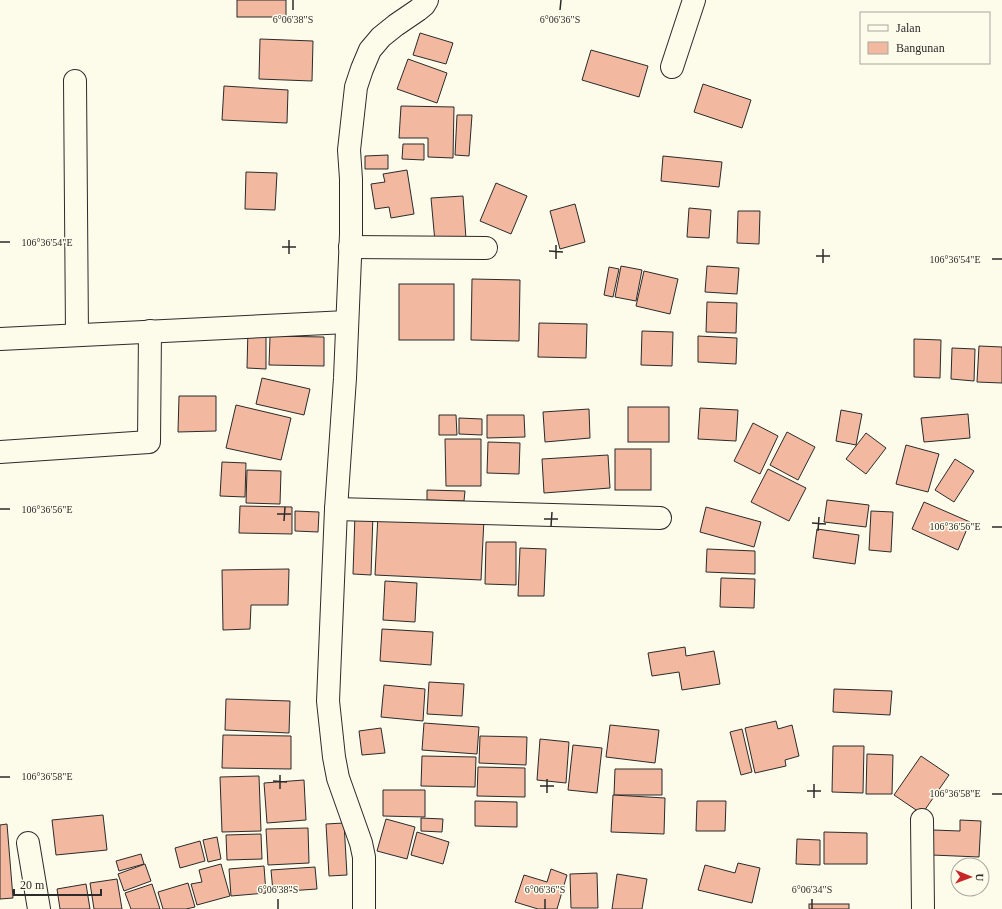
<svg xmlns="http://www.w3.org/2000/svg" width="1002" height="909" font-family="'Times New Roman',serif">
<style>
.building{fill:#f2b8a0;stroke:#2b2b2b}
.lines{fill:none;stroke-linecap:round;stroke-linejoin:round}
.minor-casing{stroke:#2b2b2b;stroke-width:24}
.minor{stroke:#fdfbea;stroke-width:22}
.ticks{fill:none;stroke:#2b2b2b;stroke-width:1.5}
.ticks-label{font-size:10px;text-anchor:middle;fill:#2b2b2b;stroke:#fdfbea;stroke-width:3;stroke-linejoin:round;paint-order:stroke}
</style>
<rect width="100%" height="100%" fill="#fdfbea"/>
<g class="building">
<rect x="237" y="0" width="49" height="17"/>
<path d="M420 33 453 43 446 64 413 55Z"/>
<path d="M260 39 313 41 312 81 259 79Z"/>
<path d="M591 50 648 66 639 97 582 80Z"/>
<path d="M408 59 447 73 437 103 397 89Z"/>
<path d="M703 84 751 100 742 128 694 112Z"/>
<path d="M224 86 288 90 287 123 222 120Z"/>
<path d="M401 106 454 107 453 158 428 157V138H399Z"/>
<path d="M457 115H472L469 156 455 155Z"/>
<path d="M403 144H424V160L402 159Z"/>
<path d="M388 155V169H365V156Z"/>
<path d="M663 156 722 162 719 187 661 181Z"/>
<path d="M407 170 414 214 391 218 389 207 375 209 371 184 385 182 383 174Z"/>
<path d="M246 172 277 173 275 210 245 209Z"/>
<path d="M496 183 527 196 511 234 480 221Z"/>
<path d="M463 196 466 239 435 242 431 198Z"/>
<path d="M575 204 585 242 560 249 550 211Z"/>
<path d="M689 208 711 210 709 238 687 237Z"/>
<path d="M738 211H760L759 244 737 243Z"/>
<path d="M621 266 642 270 636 301 615 297Z"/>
<path d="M707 266 739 268 737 294 705 292Z"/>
<path d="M609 267 619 269 613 297 604 295Z"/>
<path d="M644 271 678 279 670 314 636 306Z"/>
<path d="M472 279 520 280 519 341 471 340Z"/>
<rect x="399" y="284" width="55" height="56"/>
<path d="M707 302 737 303 736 333 706 332Z"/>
<path d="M539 323 587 324 586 358 538 357Z"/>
<path d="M248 328H266V369L247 368Z"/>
<path d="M642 331 673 332 672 366 641 365Z"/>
<path d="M270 336 324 337V366L269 365Z"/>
<path d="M698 336 737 338 736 364 698 362Z"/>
<path d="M914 339 941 340 940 378 914 377Z"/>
<path d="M979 346 1002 347V383L977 382Z"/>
<path d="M952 348 975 349 974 381 951 379Z"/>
<path d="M262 378 310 389 304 415 256 404Z"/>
<path d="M179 396H216V431L178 432Z"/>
<path d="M236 405 291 418 281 460 226 448Z"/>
<rect x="628" y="407" width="41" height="35"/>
<path d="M700 408 738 410 736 441 698 439Z"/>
<path d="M589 409 590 438 545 442 543 412Z"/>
<path d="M841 410 862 414 856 445 836 441Z"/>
<path d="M968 414 970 438 924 442 921 418Z"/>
<path d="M439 415H456L457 435H439Z"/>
<path d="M487 415H524L525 437 487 438Z"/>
<path d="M459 418 482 419V435L459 434Z"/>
<path d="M753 423 778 436 760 474 734 461Z"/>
<path d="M787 432 815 447 798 480 770 465Z"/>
<path d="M866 433 886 448 866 474 846 459Z"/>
<path d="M445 439H481V486H446Z"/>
<path d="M488 442 520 443 519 474 487 473Z"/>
<path d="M906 445 939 454 928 492 896 484Z"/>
<rect x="615" y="449" width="36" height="41"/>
<path d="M608 455 610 488 544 493 542 459Z"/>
<path d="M955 459 974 471 954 502 935 490Z"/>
<path d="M222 462 246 463 245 497 220 496Z"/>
<path d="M768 469 806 488 789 521 751 502Z"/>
<path d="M247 470 281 471 280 504 246 503Z"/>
<path d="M427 490 465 491 464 501 427 500Z"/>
<path d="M827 500 869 505 866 527 824 522Z"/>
<path d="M924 502 970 522 958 550 912 529Z"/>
<path d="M240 506 292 507V534L239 533Z"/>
<path d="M706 507 761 522 754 547 700 532Z"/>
<path d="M295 511 319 512 318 532 295 531Z"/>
<path d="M871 511 893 512 891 552 869 550Z"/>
<path d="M355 514H373L371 575 353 574Z"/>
<path d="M378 514 484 519 481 580 375 575Z"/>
<path d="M817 529 859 535 855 564 813 558Z"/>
<path d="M486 542H516V585L485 584Z"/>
<path d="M520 548 546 549 544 596H518Z"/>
<path d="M707 549 755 551V574L706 572Z"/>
<path d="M289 569 288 605H251L250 629 223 630 222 570Z"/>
<path d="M721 578 755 579 754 608 720 607Z"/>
<path d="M385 581 417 583 415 622 383 620Z"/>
<path d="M382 629 433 632 431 665 380 661Z"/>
<path d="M685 647 686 656 714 651 720 684 682 690 679 672 652 676 648 653Z"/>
<path d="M429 682 464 684 462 716 427 714Z"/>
<path d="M384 685 425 689 423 721 381 717Z"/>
<path d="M834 689 892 691 890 715 833 712Z"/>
<path d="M226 699 290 701 289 733 225 730Z"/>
<path d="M776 721 778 729 792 725 799 756 785 760 786 766 755 773 745 728Z"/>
<path d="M424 723 479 727 477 754 422 750Z"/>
<path d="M610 725 659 730 655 763 606 757Z"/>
<path d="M381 728 385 753 362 755 359 731Z"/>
<path d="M742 729 752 772 741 775 730 732Z"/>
<path d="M223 735 291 736V769L222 768Z"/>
<path d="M480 736 527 737 526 765 479 763Z"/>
<path d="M540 739 569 742 566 783 537 780Z"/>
<path d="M573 745 602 748 597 793 568 790Z"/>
<path d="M833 746H864L863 793 832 792Z"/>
<path d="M867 754 893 755 892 794H866Z"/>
<path d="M422 756 476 757 475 787 421 786Z"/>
<path d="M921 756 949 775 922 814 894 795Z"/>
<path d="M478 767 525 768V797L477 796Z"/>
<path d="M615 769H662V795H614Z"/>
<path d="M259 776 261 831 222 832 220 777Z"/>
<path d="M304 780 306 820 267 823 264 783Z"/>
<path d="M383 790H425V817L383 816Z"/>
<path d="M613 795 665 798 664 834 611 832Z"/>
<path d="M475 801 517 802V827L475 826Z"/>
<path d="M697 801H726L725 831H696Z"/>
<path d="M103 815 107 850 56 855 52 820Z"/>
<path d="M421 818 443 819 442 832 421 831Z"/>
<path d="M386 819 415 827 407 859 377 851Z"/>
<path d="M960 820 981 821 979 857 932 855 933 830 960 831Z"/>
<path d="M344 823 347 875 329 876 326 824Z"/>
<path d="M7 824 13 898 0 899V825Z"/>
<path d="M308 828 309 863 268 865 266 829Z"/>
<path d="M417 832 449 842 443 864 411 855Z"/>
<path d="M824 832 867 833V864H824Z"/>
<path d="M261 834 262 859 227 860 226 835Z"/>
<path d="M217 837 221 859 208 862 203 840Z"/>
<path d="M797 839 820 840V865L796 864Z"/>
<path d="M200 841 205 861 180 868 175 848Z"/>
<path d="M141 854 144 864 119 871 116 861Z"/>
<path d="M738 863 760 868 752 903 698 890 705 865 735 873Z"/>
<path d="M145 864 151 881 124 891 118 874Z"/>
<path d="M221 864 230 896 197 905 191 884 202 882 199 870Z"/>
<path d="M264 866 266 893 231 896 229 869Z"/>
<path d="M315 867 317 889 273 892 271 870Z"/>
<path d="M551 869 567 875 557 909H538L515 902 524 875 547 882Z"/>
<path d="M597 873 598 908H571L570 874Z"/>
<path d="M617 874 647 879 642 909H612Z"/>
<path d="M117 879 122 909H94L90 883Z"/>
<path d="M188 883 195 907 186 909H163L158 892Z"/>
<path d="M86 884 90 909H60L57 889Z"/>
<path d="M152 884 160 909H131L125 893Z"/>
<rect x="809" y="904" width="40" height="5"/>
</g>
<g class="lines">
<g class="minor-casing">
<g id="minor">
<path d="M672 67 694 0"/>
<path d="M75 81 77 335"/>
<path d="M350 247 486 248"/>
<path d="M0 339 347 322"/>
<path d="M0 452 149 442 150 331"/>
<path d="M336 509 660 518"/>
<path d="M922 820 923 909"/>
<path d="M28 843 39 909"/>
<path d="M364 909V857L361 843 338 778 334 757 328 701 336 509 345 378 351 234V179L349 150 356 87 362 69 370 50 381 37 396 25 418 10 424 5 427 0"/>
</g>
</g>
<use href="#minor" class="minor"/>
</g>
<path class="ticks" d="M293 10V0M560 10 561 0M0 242H10M282 247H296M549 251 563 252M289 254V240M816 256H830M556 259V245M992 259H1002M823 263V249M0 509H10M277 514H291M544 519H558M284 521 285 507M812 523 826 524M551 526 552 512M992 527H1002M818 531 819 517M0 777H10M273 781 287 782M540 786H554M280 789V775M807 791H821M547 793V779M992 794H1002M814 798V784M278 909V899M545 909V899M812 909V899"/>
<g class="ticks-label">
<text x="293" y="23">6°06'38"S</text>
<text x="560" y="23">6°06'36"S</text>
<text x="47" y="246">106°36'54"E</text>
<text x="955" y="263">106°36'54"E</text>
<text x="47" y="513">106°36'56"E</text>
<text x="955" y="530">106°36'56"E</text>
<text x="47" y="780">106°36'58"E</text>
<text x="955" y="797">106°36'58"E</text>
<text x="278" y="893">6°06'38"S</text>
<text x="545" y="893">6°06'36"S</text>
<text x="812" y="893">6°06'34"S</text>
</g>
<rect x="860" y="12" width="130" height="52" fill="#fdfbea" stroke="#a9a89e"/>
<rect x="868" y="25" width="20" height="6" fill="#fdfbea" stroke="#a9a89e"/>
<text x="896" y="32" font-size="12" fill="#2b2b2b">Jalan</text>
<rect x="868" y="42" width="20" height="12" fill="#f2b8a0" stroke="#a9a89e"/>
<text x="896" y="52" font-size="12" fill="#2b2b2b">Bangunan</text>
<g transform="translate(970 877) rotate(91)"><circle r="19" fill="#fdfbea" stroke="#a9a89e"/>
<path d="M0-3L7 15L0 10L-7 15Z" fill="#c62828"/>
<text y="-6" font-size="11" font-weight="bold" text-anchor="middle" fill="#2b2b2b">U</text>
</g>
<path d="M14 889v6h87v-6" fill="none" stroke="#2b2b2b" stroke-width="2"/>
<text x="20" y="889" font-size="12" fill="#2b2b2b" stroke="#fdfbea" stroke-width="3" paint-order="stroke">20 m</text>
</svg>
